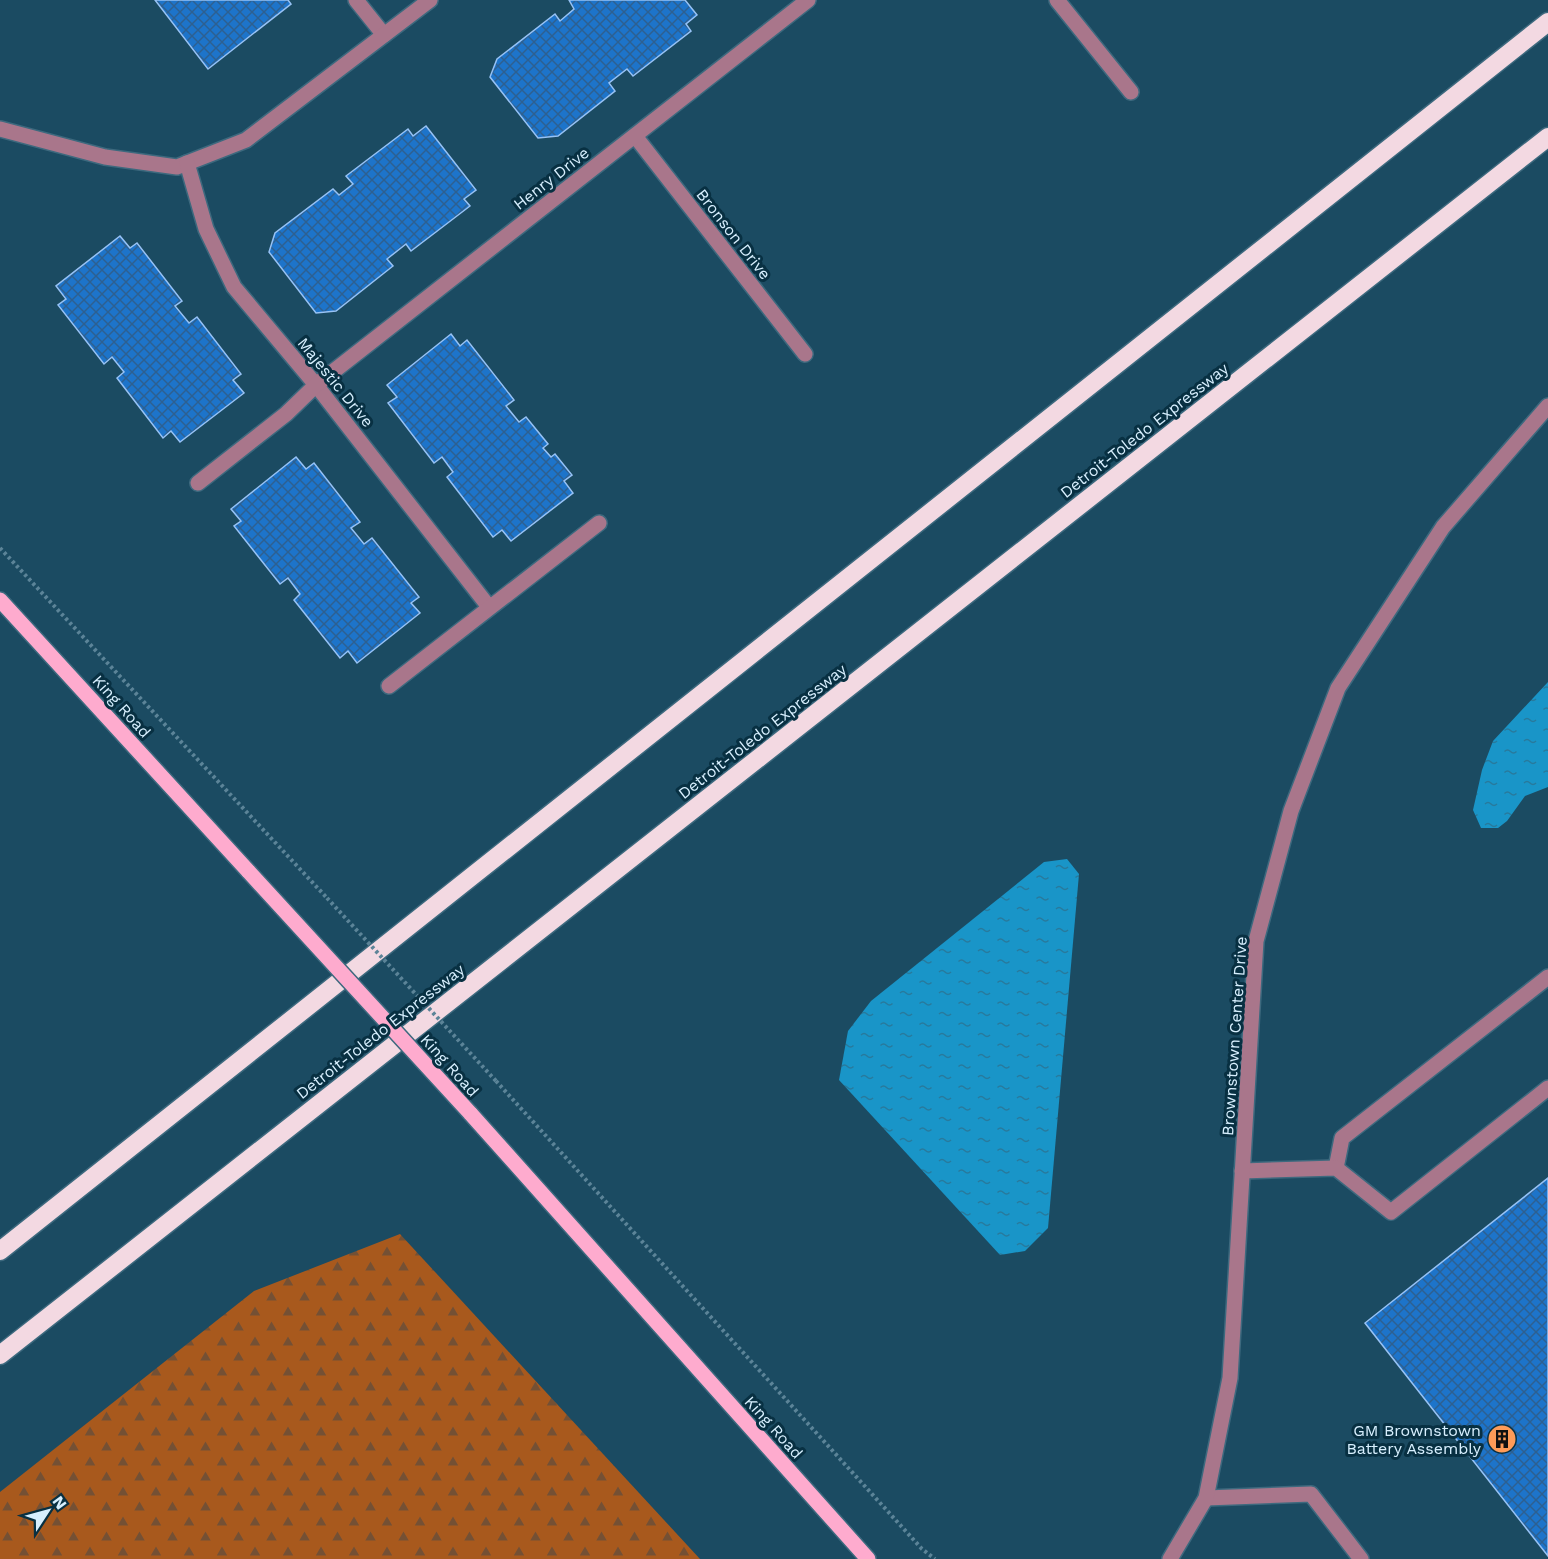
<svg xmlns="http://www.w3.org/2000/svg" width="1548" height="1559" font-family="'Work Sans',sans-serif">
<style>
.forest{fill:url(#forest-firs)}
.water{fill:url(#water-ripples)}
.building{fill:url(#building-cross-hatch);stroke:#97c2f5;stroke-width:1.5}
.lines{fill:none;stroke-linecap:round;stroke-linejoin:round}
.minor-casing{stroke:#3d697e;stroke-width:18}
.major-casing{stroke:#3d697e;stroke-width:18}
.highway-casing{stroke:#3d697e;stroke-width:21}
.path{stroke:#5c8498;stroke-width:4;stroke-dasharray:3 3;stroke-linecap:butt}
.minor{stroke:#a9768b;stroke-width:15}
.major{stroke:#feabce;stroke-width:15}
.highway{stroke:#f3d9e2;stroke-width:18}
.major-bridge-casing{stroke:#3d697e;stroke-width:18;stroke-linecap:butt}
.path-bridge{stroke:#5c8498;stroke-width:4;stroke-dasharray:3 3;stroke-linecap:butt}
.major-bridge{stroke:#feabce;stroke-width:15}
.labels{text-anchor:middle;stroke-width:6;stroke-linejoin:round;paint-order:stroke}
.street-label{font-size:16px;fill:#d8f0ff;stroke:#083042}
.poi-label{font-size:16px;fill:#d8f0ff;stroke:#083042;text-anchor:end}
</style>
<defs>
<pattern id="forest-firs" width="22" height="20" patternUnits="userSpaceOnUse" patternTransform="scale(1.5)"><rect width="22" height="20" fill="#a8591d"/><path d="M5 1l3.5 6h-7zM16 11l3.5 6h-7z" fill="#745034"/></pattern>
<pattern id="water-ripples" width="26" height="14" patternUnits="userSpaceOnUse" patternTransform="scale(1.5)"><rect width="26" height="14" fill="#1995c8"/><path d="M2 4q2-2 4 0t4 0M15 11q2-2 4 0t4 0" fill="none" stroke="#277a9d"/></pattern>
<pattern id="building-cross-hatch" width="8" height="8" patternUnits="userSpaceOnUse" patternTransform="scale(1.5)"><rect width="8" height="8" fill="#1d74ca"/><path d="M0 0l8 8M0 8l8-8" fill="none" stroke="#2d6091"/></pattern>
</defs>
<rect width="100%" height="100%" fill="#1b4b62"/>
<path class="forest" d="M400 1234 700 1559H0V1492L254 1291Z"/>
<g class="water">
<path d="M1548 682V787L1525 796 1507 821 1498 828H1481L1473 810 1482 770 1493 741Z"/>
<path d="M1067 859 1079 874 1048 1228 1025 1251 1000 1255 839 1080 848 1031 871 1001 1044 862Z"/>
</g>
<g class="building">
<path d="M155 0H288L291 4 208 69Z"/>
<path d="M685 0 697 15 686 24 691 31 633 76 627 69 609 83 615 91 558 136 538 138 490 77 497 59 555 14 560 21 574 9 569 0Z"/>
<path d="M426 126 476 190 464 199 470 206 411 251 406 244 387 259 393 266 336 311 316 313 269 252 275 233 333 189 339 195 353 184 346 176 408 129 413 136Z"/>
<path d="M120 236 130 248 137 243 182 301 175 306 189 323 197 317 241 374 233 380 244 393 180 442 171 431 163 438 117 378 124 372 112 357 104 364 58 305 66 299 56 286Z"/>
<path d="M451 334 460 346 467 340 514 400 506 406 519 422 526 417 548 444 543 448 551 457 555 454 572 475 564 481 573 493 511 541 502 530 493 537 447 477 453 472 442 457 434 463 388 403 397 397 387 385Z"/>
<path d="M296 457 306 469 314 463 360 522 351 528 364 544 372 538 419 597 411 603 420 613 357 663 348 651 340 658 294 600 300 594 288 578 280 584 234 526 241 521 231 509Z"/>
<path d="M1548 1178V1556L1365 1323Z"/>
</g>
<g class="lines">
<g class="minor-casing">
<g id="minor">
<path d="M356 0 384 35"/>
<path d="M1057 0 1131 92"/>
<path d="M0 129 105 157 177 167 246 140 430 0"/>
<path d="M635 136 805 354"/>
<path d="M187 163 206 229 234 287 316 385 489 607"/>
<path d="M198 483 286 414 316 385 808 0"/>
<path d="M389 686 599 523"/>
<path d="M1336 1168 1342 1138 1548 977"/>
<path d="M1242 1171 1336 1168 1391 1212 1548 1088"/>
<path d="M1206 1498 1311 1494 1361 1559"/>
<path d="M1170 1559 1206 1498 1230 1378 1256 941 1291 811 1338 688 1443 527 1548 406"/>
</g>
</g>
<g class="major-casing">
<g id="major">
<path d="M0 600 249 872"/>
<path d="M470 1113 868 1559"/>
</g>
</g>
<g class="highway-casing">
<g id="highway">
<path d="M0 1251 1548 22"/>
<path d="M0 1355 1548 137"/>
</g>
</g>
<g class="path">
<path d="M0 548 327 898"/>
<path d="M496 1081 922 1549 935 1559"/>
</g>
<use href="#minor" class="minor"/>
<use href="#major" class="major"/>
<use href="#highway" class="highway"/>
<g class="major-bridge-casing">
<path id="major-bridge" d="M249 872 470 1113"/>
</g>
<path class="path-bridge" d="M327 898 496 1081"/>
<use href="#major-bridge" class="major-bridge"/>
</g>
<defs>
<g id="building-disc" transform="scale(1.5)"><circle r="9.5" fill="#fe9b58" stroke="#083042"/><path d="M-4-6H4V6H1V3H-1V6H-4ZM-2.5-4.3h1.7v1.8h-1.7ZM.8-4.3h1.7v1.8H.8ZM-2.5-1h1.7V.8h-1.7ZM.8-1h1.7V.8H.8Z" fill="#111"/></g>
</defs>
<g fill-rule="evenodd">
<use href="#building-disc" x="1502" y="1439"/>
</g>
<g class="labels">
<g class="street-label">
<text transform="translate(551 178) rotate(-38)" y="6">Henry Drive</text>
<text transform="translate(734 234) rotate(52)" y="6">Bronson Drive</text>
<text transform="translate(336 382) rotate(51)" y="6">Majestic Drive</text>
<text transform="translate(1144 430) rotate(-38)" y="6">Detroit-Toledo Expressway</text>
<text transform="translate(122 706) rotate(48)" y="6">King Road</text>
<text transform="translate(762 731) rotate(-38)" y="6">Detroit-Toledo Expressway</text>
<text transform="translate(380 1031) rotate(-38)" y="6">Detroit-Toledo Expressway</text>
<text transform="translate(1234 1036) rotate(-86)" y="6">Brownstown Center Drive</text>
<text transform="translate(450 1065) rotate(48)" y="6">King Road</text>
<text transform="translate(774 1427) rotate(48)" y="6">King Road</text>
</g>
<g class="poi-label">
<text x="1481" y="1436">GM Brownstown<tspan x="1481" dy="18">Battery Assembly</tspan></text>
</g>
</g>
<g transform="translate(48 1511) rotate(54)" stroke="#083042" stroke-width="4.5" paint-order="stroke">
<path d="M0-4.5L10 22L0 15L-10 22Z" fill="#d8f0ff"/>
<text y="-9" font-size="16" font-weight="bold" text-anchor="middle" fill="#d8f0ff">N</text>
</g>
</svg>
